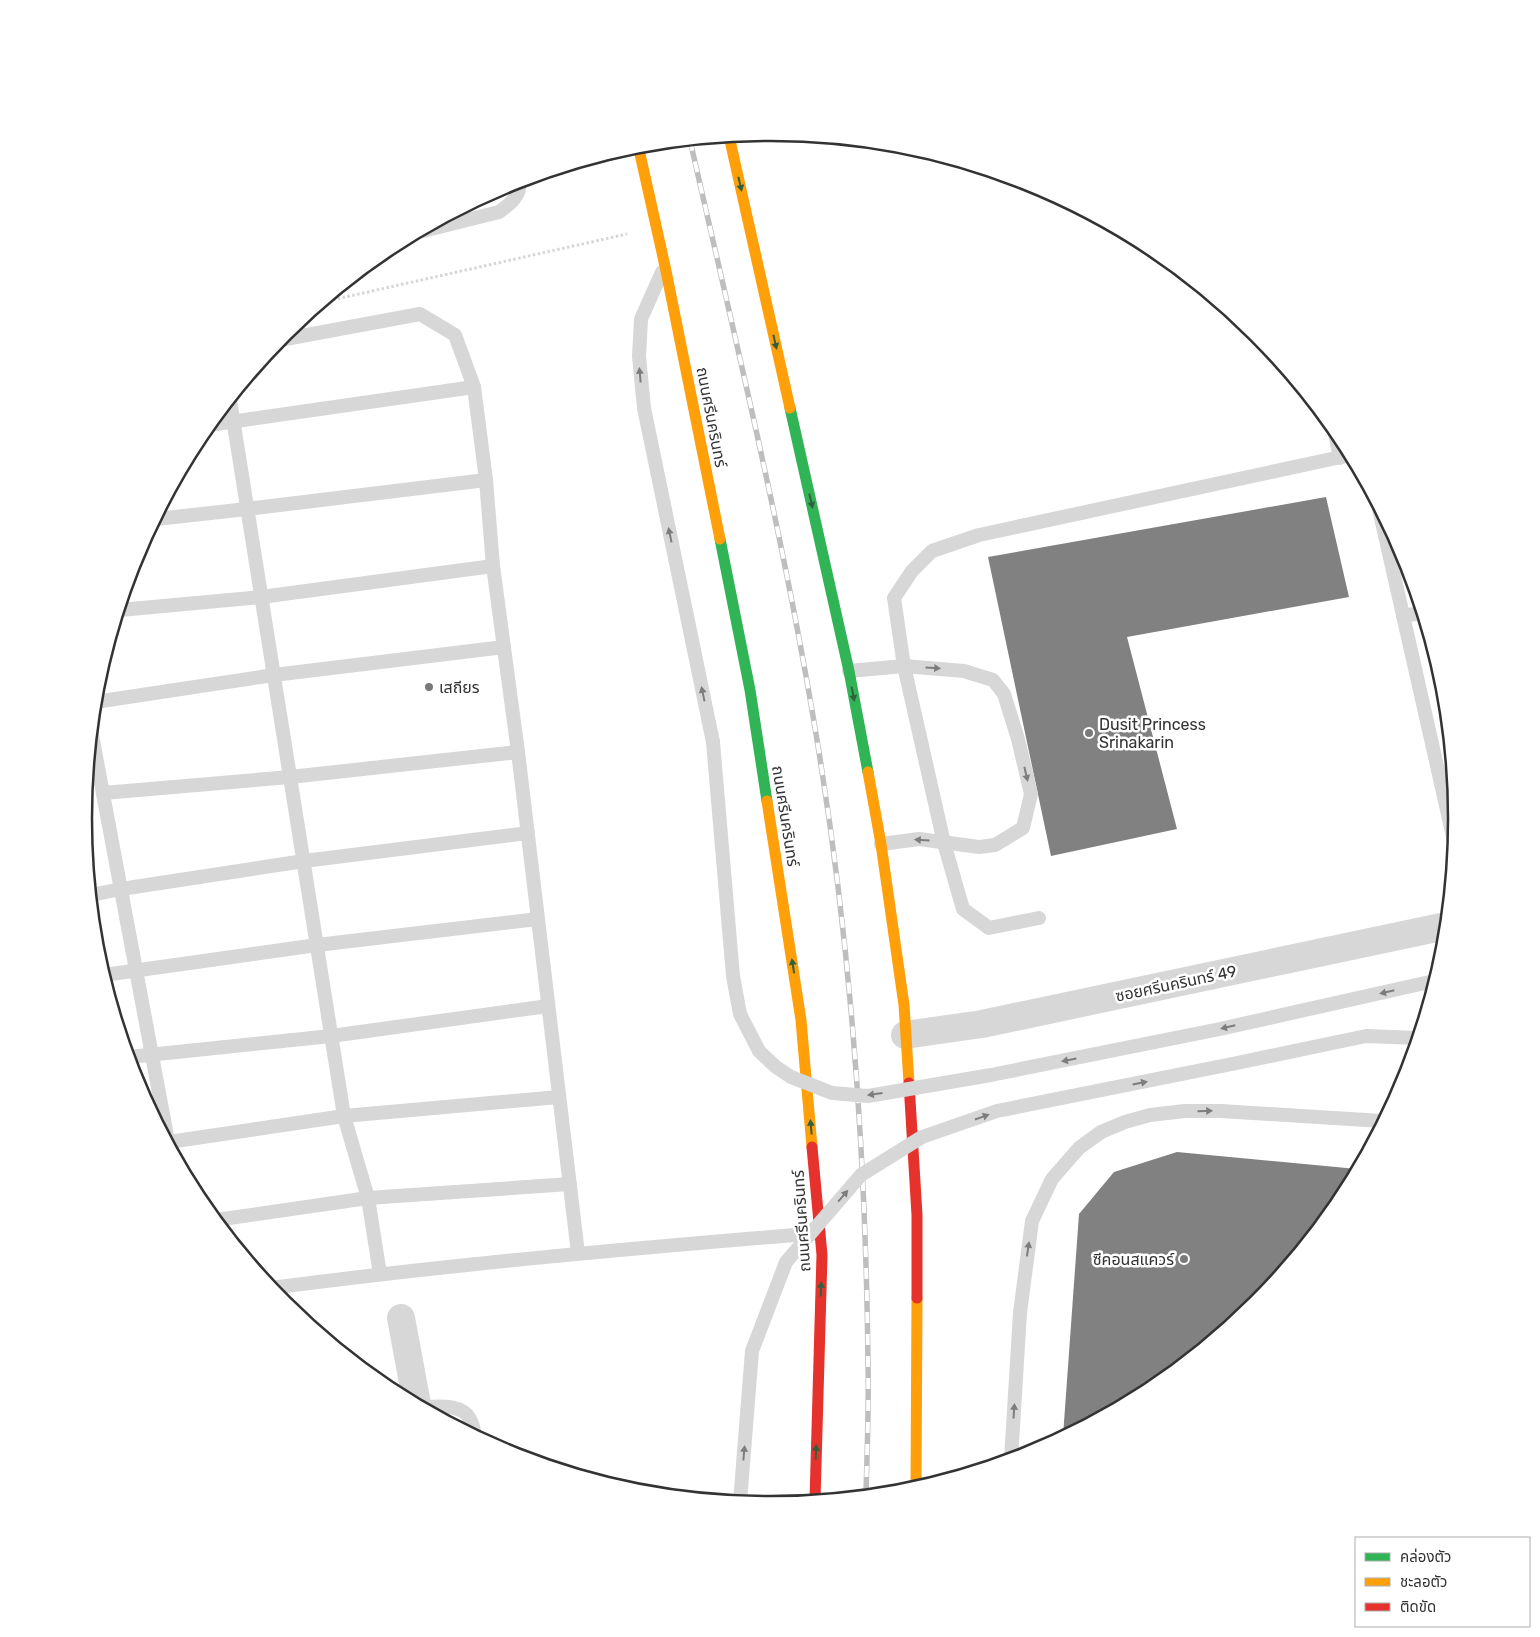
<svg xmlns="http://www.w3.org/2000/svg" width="1540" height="1637" font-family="Rubik,'Noto Sans Thai',sans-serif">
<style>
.building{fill:#818181}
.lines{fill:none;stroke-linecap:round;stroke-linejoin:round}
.path{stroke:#d6d6d6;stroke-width:3;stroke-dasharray:2.5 2.5;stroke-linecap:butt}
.lane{stroke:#d7d7d7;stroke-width:14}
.street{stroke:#d7d7d7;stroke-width:28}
.fast{stroke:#30b455;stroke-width:11}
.slow{stroke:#ff9f0a;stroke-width:11}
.jam{stroke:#e5322d;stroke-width:11}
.rail-casing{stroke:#bebebe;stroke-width:5.5}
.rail{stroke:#fff;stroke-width:4;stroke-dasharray:11;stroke-linecap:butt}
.lane-bridge{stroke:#d7d7d7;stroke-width:14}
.oneway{fill:#32603f}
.oneway2{fill:#7d7d7d}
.poi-dot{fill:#7a7a7a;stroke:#fff;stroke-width:2}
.labels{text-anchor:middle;stroke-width:5;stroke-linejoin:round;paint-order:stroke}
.street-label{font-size:16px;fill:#333;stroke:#fff}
.poi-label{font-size:16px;fill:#333;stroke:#fff;text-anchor:start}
.rim{fill:none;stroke:#333;stroke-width:2.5}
</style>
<rect width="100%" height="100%" fill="#fff"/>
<g class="building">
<path d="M1326 497 1349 597 1127 637 1177 829 1051 856 988 557Z"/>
<path d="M1177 1152 1357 1169 1340 1200 1255 1304 1151 1389 1063 1436 1079 1214 1114 1172Z"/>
</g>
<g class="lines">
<path class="path" d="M323 302 627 234"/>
<g class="lane">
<path d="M419 232 499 212C509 205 522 195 519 181"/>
<path d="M662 272 641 319 639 356 644 408 713 742"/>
<path d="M280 340 420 314 455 335 474 387 486 480 493 566 518 752 578 1253"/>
<path d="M230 400 344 1116 368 1198 380 1274"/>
<path d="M209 425 474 387"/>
<path d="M1334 429 1340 458"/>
<path d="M1379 509 1454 841"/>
<path d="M156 519 247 509 486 480"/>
<path d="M120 610 261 597 493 566"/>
<path d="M1403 616 1421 613"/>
<path d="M849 671 904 666 964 671 993 680 1004 694 1018 739 1031 794 1023 828 995 845 979 847 919 839 881 844"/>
<path d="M95 702 274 675 504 647"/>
<path d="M92 735 168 1141"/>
<path d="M103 793 290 777 518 752"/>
<path d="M91 895 121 889 304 861 528 833"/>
<path d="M1039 918 989 928 963 909 944 843 904 666 894 598 912 571 932 551 979 535 1350 455"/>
<path d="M104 975 317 945 538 919"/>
<path d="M129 1057 331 1036 548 1006"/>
<path d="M169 1142 344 1116 559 1097"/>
<path d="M216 1220 368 1198 570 1184"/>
<path d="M271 1288C454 1264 636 1248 819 1233"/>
<path d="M422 1407C437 1407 462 1403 470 1419 473 1424 474 1430 475 1435"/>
<path d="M1011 1459 1020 1313 1032 1221 1052 1179 1079 1148 1101 1132 1125 1122 1150 1115 1185 1111H1221L1382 1121"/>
</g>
<g class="street">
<path d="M905 1035 982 1024 1446 926"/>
<path d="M401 1318 417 1404"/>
</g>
<g class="fast">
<path d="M790 408 849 671 868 772"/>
<path d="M720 539 750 690 767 801"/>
</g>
<g class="slow">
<path d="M729 136 790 408"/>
<path d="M638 145 665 266 720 539"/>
<path d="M868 772 881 844 904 1005 909 1083"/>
<path d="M767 801 801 1020 812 1147"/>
<path d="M916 1488 917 1298"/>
</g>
<g class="jam">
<path d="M909 1083 917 1215V1298"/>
<path d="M812 1147 822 1255 815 1500"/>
</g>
<g class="rail-casing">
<path id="rail" d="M690 140C735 339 784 538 817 740 851 946 866 1156 868 1364 869 1408 867 1452 866 1495"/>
</g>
<use href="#rail" class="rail"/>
<g class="lane-bridge">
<path d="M713 742 733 976 740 1014 759 1051 776 1067 791 1077 832 1093 868 1096 991 1075 1220 1029 1434 981"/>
<path d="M740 1502 752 1351 786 1262 861 1175 922 1137 997 1111 1232 1064 1366 1036 1417 1038"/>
</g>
</g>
<defs><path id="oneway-solid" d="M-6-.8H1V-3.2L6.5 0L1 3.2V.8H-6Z" transform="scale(1.25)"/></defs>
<g class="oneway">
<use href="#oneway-solid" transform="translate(740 184) rotate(77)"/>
<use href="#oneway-solid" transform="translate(775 342) rotate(77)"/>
<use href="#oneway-solid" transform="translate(811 501) rotate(77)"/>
<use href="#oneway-solid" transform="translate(853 694) rotate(79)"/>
<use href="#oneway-solid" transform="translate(793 966) rotate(-99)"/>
<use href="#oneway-solid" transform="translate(811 1127) rotate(-95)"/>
<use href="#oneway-solid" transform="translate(821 1289) rotate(-88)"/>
<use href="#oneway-solid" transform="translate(816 1452) rotate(-88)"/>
</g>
<g class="oneway2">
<use href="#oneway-solid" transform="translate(640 375) rotate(-95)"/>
<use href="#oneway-solid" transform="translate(670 535) rotate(-102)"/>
<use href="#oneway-solid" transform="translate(933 668) rotate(4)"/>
<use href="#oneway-solid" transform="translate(703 694) rotate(-102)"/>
<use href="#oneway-solid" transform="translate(1026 774) rotate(77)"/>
<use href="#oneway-solid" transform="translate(922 840) rotate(-177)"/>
<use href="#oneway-solid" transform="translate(1387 992) rotate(167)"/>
<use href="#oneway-solid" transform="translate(1228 1027) rotate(167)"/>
<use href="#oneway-solid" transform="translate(1069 1060) rotate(169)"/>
<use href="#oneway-solid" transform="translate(1140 1083) rotate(-11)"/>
<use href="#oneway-solid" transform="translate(875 1094) rotate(172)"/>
<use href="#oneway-solid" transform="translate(1205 1111) rotate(-1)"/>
<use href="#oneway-solid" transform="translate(982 1117) rotate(-19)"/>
<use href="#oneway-solid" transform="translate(843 1196) rotate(-49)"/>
<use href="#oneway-solid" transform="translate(1028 1249) rotate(-82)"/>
<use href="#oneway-solid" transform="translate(1014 1411) rotate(-86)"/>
<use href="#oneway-solid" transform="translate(744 1453) rotate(-85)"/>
</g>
<g class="poi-dot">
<circle cx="429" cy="687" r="5"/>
<circle cx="1089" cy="733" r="5"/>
<circle cx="1184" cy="1259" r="5"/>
</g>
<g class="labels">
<g class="street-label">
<text transform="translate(712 417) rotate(79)" y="6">ถนนศรีนครินทร์</text>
<text transform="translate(786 816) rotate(81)" y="6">ถนนศรีนครินทร์</text>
<text transform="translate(1176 983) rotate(-12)" y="6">ซอยศรีนครินทร์ 49</text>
<text transform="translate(801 1221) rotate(-94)" y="6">ถนนศรีนครินทร์</text>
</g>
<g class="poi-label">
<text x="439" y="693">เสถียร</text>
<text x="1099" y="730">Dusit Princess<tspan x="1099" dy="18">Srinakarin</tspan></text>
<text x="1174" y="1265" text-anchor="end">ซีคอนสแควร์</text>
</g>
</g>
<path d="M0 0H1540V1637H0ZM769 141H771A677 677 0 0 1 1448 818V819A677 677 0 0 1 771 1496H769A677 677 0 0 1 92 819V818A677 677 0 0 1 769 141Z" fill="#fff" fill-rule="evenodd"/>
<path class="rim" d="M769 141H771A677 677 0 0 1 1448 818V819A677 677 0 0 1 771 1496H769A677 677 0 0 1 92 819V818A677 677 0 0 1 769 141Z"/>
<rect x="1355" y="1537" width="175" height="90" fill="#ffffff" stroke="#adadad"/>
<rect x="1365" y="1553" width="25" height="8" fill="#30b455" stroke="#adadad"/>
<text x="1400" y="1562" font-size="15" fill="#333333">คล่องตัว</text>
<rect x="1365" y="1578" width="25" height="8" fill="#ff9f0a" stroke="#adadad"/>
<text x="1400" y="1587" font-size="15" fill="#333333">ชะลอตัว</text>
<rect x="1365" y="1603" width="25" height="8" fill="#e5322d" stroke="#adadad"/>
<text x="1400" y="1612" font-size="15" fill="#333333">ติดขัด</text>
</svg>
